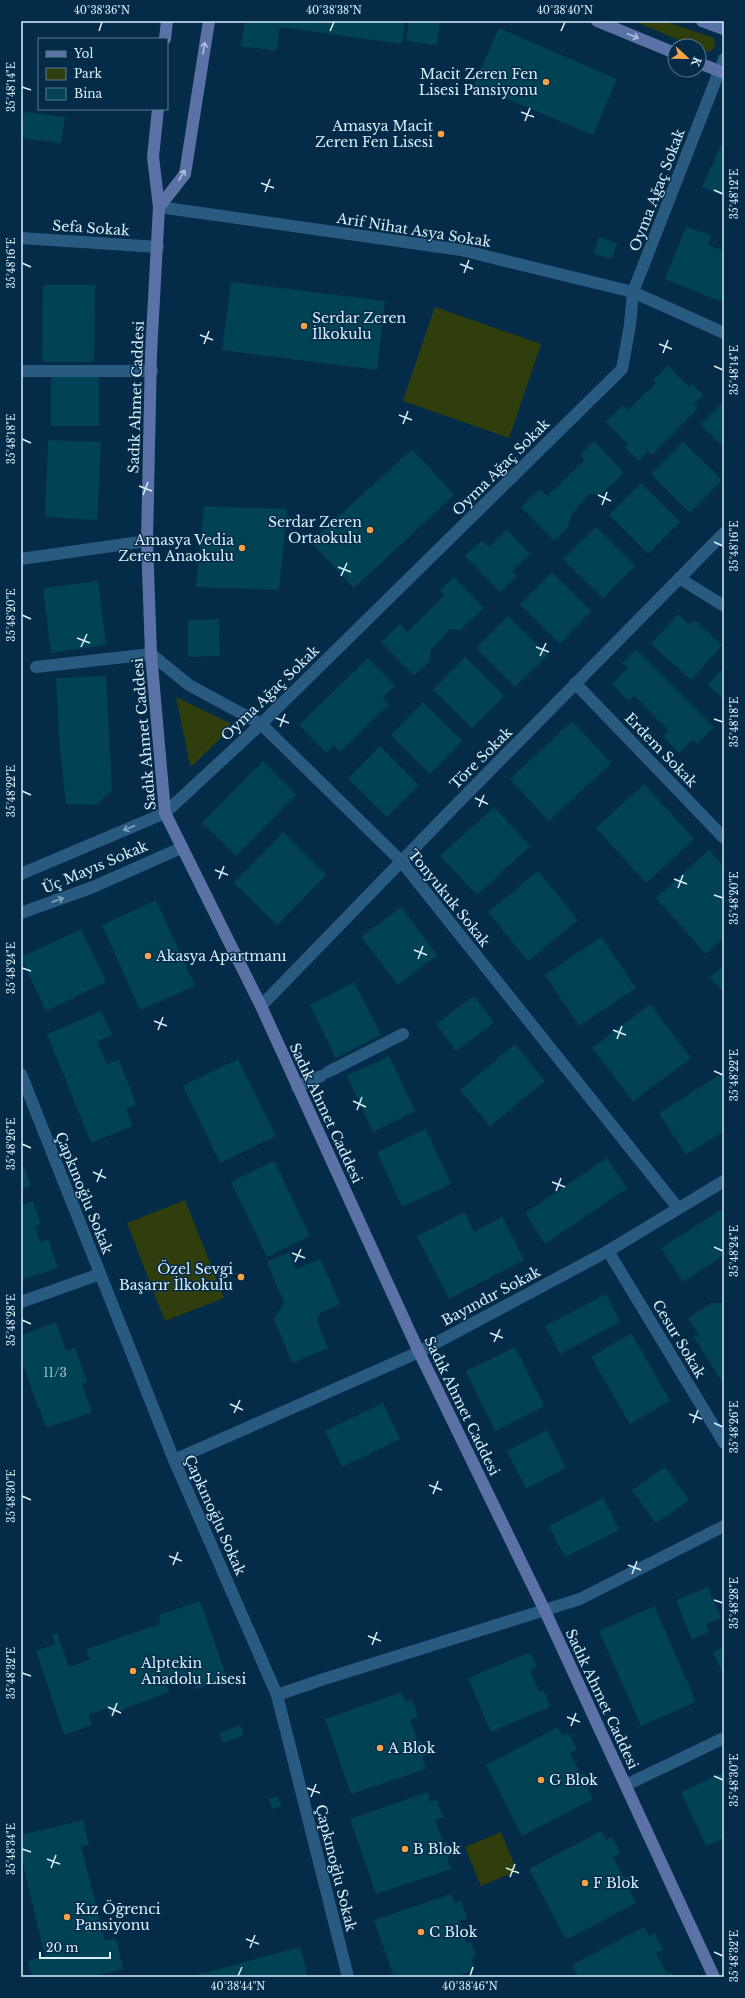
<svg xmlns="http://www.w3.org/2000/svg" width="745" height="1998" font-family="'Libre Baskerville',serif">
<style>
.green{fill:#303e0d}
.building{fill:#014255}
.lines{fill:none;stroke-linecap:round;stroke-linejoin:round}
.street{stroke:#295b81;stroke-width:12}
.secondary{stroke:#5b72a6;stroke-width:12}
.oneway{stroke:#acc2e0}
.oneway2{stroke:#80a4c0}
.ticks{fill:none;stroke:#d8edff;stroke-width:1.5}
.poi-dot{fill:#f6a247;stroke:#042c48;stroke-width:1.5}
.labels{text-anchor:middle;stroke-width:3;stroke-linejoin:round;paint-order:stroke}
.number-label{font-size:12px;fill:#a2c2d4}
.poi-label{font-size:14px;fill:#d8edff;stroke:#042c48;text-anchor:start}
.street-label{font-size:14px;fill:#d8edff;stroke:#042c48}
.neatline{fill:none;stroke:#d8edff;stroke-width:1.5}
.ticks-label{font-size:10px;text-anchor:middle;fill:#d8edff}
</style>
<rect width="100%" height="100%" fill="#042c48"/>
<g class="green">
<path d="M634 21H664L714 38 715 47 709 52 699 48V46H693Z"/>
<path d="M435 307 541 344 509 438 403 401Z"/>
<path d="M176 697 230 723 231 728 192 766 190 765Z"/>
<path d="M185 1200 224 1298 165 1321 127 1223Z"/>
<path d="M501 1832 517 1871 481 1886 465 1847Z"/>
</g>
<g class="building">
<path d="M245 21H405L402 44 280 27 276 51 241 46Z"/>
<path d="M409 21H440L437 45 406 41Z"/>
<path d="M499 28 617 79 593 135 474 85Z"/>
<path d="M24 112 65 117 61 143 21 138Z"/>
<path d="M724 139V197L702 187Z"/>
<path d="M686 226 711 236 708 245 724 251V303L665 279Z"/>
<path d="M599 237 617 243 612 259 594 254Z"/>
<path d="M231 282 385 301 377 370 222 350Z"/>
<path d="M43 285H95L94 362H42Z"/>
<path d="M668 366 689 387 692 383 703 395 694 404 698 408 652 455 648 451 639 461 625 448 628 444 606 422 623 405 628 410 656 383 653 380Z"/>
<rect x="51" y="377" width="48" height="49"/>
<path d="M724 401V448L700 425Z"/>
<path d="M48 440 101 442 97 520 45 517Z"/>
<path d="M594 441 624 473 600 495 589 494 571 515 568 527 554 541 521 507 540 489 547 496 585 460 580 455Z"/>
<path d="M683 442 722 480 690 513 651 474Z"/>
<path d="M412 449 454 495 354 588 311 542Z"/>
<path d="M641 483 680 522 648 554 609 515Z"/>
<path d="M204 506 287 509 279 590 196 587Z"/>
<path d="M596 527 635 566 603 598 563 559Z"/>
<path d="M507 530 530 554 512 571 517 576 500 592 465 556 482 540 489 547Z"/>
<path d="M552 572 591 611 560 644 520 605Z"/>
<path d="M454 577 484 608 460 630 450 629 431 650 429 662 414 676 381 642 400 624 407 632 445 595 440 590Z"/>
<path d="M98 581 106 645 51 653 43 588Z"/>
<path d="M678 614 690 625 694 620 722 645 691 680 651 644Z"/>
<path d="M508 616 548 655 515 687 476 648Z"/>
<path d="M219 619 220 656 188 657V620Z"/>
<path d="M636 649 714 727 697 744 693 739 679 753 663 736 669 731 634 695 629 701 612 684 628 668 622 663Z"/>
<path d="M465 657 504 696 472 728 433 690Z"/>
<path d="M368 658 395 686 382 698 389 704 340 752 334 745 326 753 299 725Z"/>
<path d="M724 667V700L708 685Z"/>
<path d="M106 676 112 790 96 805 66 804 59 740 56 678Z"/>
<path d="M423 702 462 741 430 774 391 735Z"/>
<path d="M572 721 611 763 549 821 510 779Z"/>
<path d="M380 746 419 785 387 817 348 778Z"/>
<path d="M263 761 296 795 236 856 202 823Z"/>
<path d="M644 784 694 839 646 883 596 828Z"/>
<path d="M494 807 530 846 477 895 440 856Z"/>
<path d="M283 832 326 875 277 925 234 883Z"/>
<path d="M709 850 724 867V937L706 954 656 898Z"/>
<path d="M538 871 578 920 528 961 488 912Z"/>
<path d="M156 900 195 986 140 1010 102 925Z"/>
<path d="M401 907 437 955 398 985 361 937Z"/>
<path d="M81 929 106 982 46 1011 21 957Z"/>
<path d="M601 937 636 988 579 1026 545 975Z"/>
<path d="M724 965V993L710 978Z"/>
<path d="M354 982 381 1035 336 1058 310 1005Z"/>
<path d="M474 996 494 1023 456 1051 436 1024Z"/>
<path d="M650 1004 691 1058 633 1101 592 1048Z"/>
<path d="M101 1011 112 1035 97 1042 107 1064 119 1060 136 1105 126 1109 132 1126 91 1143 47 1034Z"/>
<path d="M515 1044 545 1081 490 1126 460 1090Z"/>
<path d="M389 1056 415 1111 373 1132 347 1076Z"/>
<path d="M238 1059 276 1136 220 1163 183 1086Z"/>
<path d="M724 1072V1131L686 1155 659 1113Z"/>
<path d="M426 1129 451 1184 402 1207 377 1152Z"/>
<path d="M607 1158 627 1188 545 1244 525 1213Z"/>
<path d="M274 1161 310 1236 267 1257 231 1182Z"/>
<path d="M24 1166 31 1186 21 1189V1167Z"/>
<path d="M33 1201 41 1224 35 1226 40 1242 48 1239 58 1268 21 1280V1206Z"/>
<path d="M724 1208V1255L683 1282 661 1248Z"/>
<path d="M464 1212 474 1232 502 1217 524 1260 449 1299 417 1236Z"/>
<path d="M289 1252 296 1269 320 1259 340 1304 320 1313 317 1321 328 1348 292 1363 274 1319 284 1303 267 1262Z"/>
<path d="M606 1294 620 1322 560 1354 545 1326Z"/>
<path d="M711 1303H724V1381L722 1382 693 1336 699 1335 688 1318Z"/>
<path d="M56 1322 66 1351 75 1348 87 1382 82 1384 92 1412 46 1428 21 1359V1335Z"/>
<path d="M631 1333 670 1401 630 1424 591 1357Z"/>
<path d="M515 1347 544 1406 495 1431 466 1371Z"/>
<path d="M383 1403 400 1439 342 1467 325 1431Z"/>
<path d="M547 1430 566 1468 526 1489 507 1451Z"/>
<path d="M665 1467 689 1500 656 1523 632 1490Z"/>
<path d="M603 1498 619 1530 565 1557 549 1526Z"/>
<path d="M708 1587 721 1618 706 1624 709 1632 692 1639 676 1600Z"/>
<path d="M200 1601 227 1678 196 1689 191 1674 166 1683 169 1692 110 1714 108 1708 88 1715 92 1725 64 1735 36 1651 55 1644 52 1635 57 1633 69 1667 90 1660 86 1649 160 1624 159 1615Z"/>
<path d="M654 1606 696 1702 641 1726 599 1631Z"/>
<path d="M724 1647V1677L713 1652Z"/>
<path d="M530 1652 537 1667 530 1670 539 1692 543 1690 550 1707 491 1732 468 1678Z"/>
<path d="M402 1692 406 1702 412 1699 418 1717 410 1720 418 1742 422 1741 427 1755 422 1757 426 1769 351 1794 325 1719Z"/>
<path d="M240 1725 244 1735 223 1743 219 1733Z"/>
<path d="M558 1727 562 1736 568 1733 577 1749 570 1753 581 1775 584 1772 591 1785 587 1788 593 1799 522 1836 486 1765Z"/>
<path d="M724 1772V1838L706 1846 681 1792Z"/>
<path d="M428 1792 430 1802 437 1800 443 1817 435 1820 443 1842 447 1841 452 1855 447 1857 451 1869 376 1894 350 1819Z"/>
<path d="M278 1796 281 1806 272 1809 269 1799Z"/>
<path d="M83 1820 89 1845 81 1846 105 1941 116 1939 123 1969 90 1977H32L28 1961 45 1956 23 1864 21 1865V1835Z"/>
<path d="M601 1831 606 1840 612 1837 620 1853 613 1857 624 1878 628 1876 635 1889 630 1891 636 1903 566 1940 529 1869Z"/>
<path d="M451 1894 454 1903 461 1901 467 1919 459 1921 467 1944 471 1942 476 1956 471 1958 475 1970 455 1977H394L374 1920Z"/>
<path d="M644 1927 649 1936 654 1933 663 1950 656 1953 667 1974 671 1972 673 1977H578L572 1965Z"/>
<path d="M300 1947 308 1977H189Z"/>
</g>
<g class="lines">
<g class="street">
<path d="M159 207 461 250 633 292 724 333"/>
<path d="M21 238 158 247"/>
<path d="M21 371H152"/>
<path d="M21 559 147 541"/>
<path d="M679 578 724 606"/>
<path d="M36 667 151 654 189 685 261 724 401 861 678 1208"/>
<path d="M575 683 724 838"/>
<path d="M21 874 165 813 261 724 622 369 630 325 633 292 724 59"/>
<path d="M21 913 93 887 181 848"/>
<path d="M261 1006 453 808 724 533"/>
<path d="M328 1072 403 1034"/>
<path d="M21 1074 174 1460 277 1695 348 1977"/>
<path d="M297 1087 321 1076"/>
<path d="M608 1251 724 1443"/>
<path d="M21 1302 100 1274"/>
<path d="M174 1460 419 1352 608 1251 724 1181"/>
<path d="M277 1695 324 1679 580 1599 724 1526"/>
<path d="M626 1785 724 1738"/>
</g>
<g class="secondary">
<path d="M597 21 675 53"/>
<path d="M702 21 724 29"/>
<path d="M165 39 167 21"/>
<path d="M699 63 724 73"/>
<path d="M158 109 153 157 159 207 151 354 147 541 151 654 165 813 261 1006 419 1352 545 1611 714 1977"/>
<path d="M159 207 185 174 209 21"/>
</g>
</g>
<defs><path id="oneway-shaft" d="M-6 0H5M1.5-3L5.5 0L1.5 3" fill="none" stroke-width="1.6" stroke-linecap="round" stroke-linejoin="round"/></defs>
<g class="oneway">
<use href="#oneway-shaft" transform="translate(633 36) rotate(22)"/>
<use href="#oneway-shaft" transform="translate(204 48) rotate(-81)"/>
<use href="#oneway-shaft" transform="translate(182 175) rotate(-60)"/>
</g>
<g class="oneway2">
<use href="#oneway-shaft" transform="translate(129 828) rotate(157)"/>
<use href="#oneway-shaft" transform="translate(58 900) rotate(-20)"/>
</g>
<path class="ticks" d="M99 31 102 22M330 31 334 22M561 31 565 22M22 87 31 90M521 112 534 117M525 121 530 108M261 183 274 188M714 190 723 194M265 192 270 179M22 263 31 267M460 264 473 269M464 273 469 260M200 335 213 340M204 344 209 331M659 344 672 349M663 353 668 340M714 366 723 370M399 415 412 420M403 424 408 411M22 439 31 443M139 486 152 491M143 495 148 482M598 495 611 501M602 505 607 492M714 542 723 546M338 567 351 572M341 576 347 563M22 615 31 619M77 638 90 643M81 647 87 634M536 647 549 652M540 656 546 643M276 718 289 723M714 719 723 722M280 727 285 714M22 791 31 795M475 798 488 804M479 807 484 795M215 870 228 875M219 879 224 866M674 879 687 884M678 888 683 875M714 895 723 898M414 950 427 955M418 959 423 946M22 968 31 971M154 1021 167 1026M158 1030 163 1017M613 1030 626 1035M617 1039 622 1026M714 1071 723 1075M353 1101 366 1107M357 1110 362 1097M22 1144 31 1148M93 1172 106 1178M97 1182 102 1169M552 1182 565 1187M556 1191 561 1178M714 1247 723 1251M292 1253 305 1258M295 1262 301 1249M22 1320 31 1324M490 1333 503 1338M494 1342 500 1329M230 1404 243 1410M234 1413 240 1400M689 1414 702 1419M693 1423 698 1410M714 1423 723 1427M429 1485 442 1490M433 1494 438 1481M22 1496 31 1500M169 1556 182 1561M173 1565 178 1552M628 1565 641 1570M632 1574 637 1561M714 1600 723 1603M368 1636 381 1641M372 1645 377 1632M22 1673 31 1676M108 1707 121 1713M112 1716 117 1703M567 1717 580 1722M571 1726 576 1713M714 1776 723 1780M307 1788 320 1793M311 1797 316 1784M22 1849 31 1852M47 1859 60 1864M51 1868 56 1855M506 1868 519 1873M510 1877 515 1864M246 1939 259 1944M250 1948 255 1935M714 1952 723 1956M238 1976 242 1967M470 1976 473 1967"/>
<g class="poi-dot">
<circle cx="546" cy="82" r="4"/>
<circle cx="441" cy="134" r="4"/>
<circle cx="304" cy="326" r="4"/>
<circle cx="370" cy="530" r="4"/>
<circle cx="242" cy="548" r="4"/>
<circle cx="148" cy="956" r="4"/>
<circle cx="241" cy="1277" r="4"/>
<circle cx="133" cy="1671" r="4"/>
<circle cx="380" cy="1748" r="4"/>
<circle cx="541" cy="1780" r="4"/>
<circle cx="405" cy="1849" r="4"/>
<circle cx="585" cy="1883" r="4"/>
<circle cx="67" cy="1917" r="4"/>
<circle cx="421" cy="1932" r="4"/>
</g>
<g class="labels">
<g class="number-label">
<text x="55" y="1377">11/3</text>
</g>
<g class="poi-label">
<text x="538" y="79" text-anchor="end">Macit Zeren Fen<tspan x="538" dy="16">Lisesi Pansiyonu</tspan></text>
<text x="433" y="131" text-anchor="end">Amasya Macit<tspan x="433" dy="16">Zeren Fen Lisesi</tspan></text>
<text x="312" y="323">Serdar Zeren<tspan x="312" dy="16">İlkokulu</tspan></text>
<text x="362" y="527" text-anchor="end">Serdar Zeren<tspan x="362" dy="16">Ortaokulu</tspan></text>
<text x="234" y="545" text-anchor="end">Amasya Vedia<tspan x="234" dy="16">Zeren Anaokulu</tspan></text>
<text x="156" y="961">Akasya Apartmanı</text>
<text x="233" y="1274" text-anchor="end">Özel Sevgi<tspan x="233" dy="16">Başarır İlkokulu</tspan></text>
<text x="141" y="1668">Alptekin<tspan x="141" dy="16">Anadolu Lisesi</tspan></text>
<text x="388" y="1753">A Blok</text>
<text x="549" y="1785">G Blok</text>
<text x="413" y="1854">B Blok</text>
<text x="593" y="1888">F Blok</text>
<text x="75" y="1914">Kız Öğrenci<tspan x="75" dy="16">Pansiyonu</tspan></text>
<text x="429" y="1937">C Blok</text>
</g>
<g class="street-label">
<text transform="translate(657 190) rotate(-69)" y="5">Oyma Ağaç Sokak</text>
<text transform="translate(91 228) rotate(4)" y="5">Sefa Sokak</text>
<text transform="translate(414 230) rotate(9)" y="5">Arif Nihat Asya Sokak</text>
<text transform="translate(136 397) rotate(-88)" y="5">Sadık Ahmet Caddesi</text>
<text transform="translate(501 467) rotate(-45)" y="5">Oyma Ağaç Sokak</text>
<text transform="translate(270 693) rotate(-44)" y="5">Oyma Ağaç Sokak</text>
<text transform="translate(144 734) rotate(-95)" y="5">Sadık Ahmet Caddesi</text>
<text transform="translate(661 750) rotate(46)" y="5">Erdem Sokak</text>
<text transform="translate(481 758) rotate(-45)" y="5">Töre Sokak</text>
<text transform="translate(95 867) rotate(-23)" y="5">Üç Mayıs Sokak</text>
<text transform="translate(449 898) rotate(51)" y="5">Tonyukuk Sokak</text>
<text transform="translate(326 1113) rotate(65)" y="5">Sadık Ahmet Caddesi</text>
<text transform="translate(84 1193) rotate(68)" y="5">Çapkınoğlu Sokak</text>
<text transform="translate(491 1296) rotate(-28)" y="5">Bayındır Sokak</text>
<text transform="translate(679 1339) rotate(59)" y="5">Cesur Sokak</text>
<text transform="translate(462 1406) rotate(64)" y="5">Sadık Ahmet Caddesi</text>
<text transform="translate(215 1515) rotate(66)" y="5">Çapkınoğlu Sokak</text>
<text transform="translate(602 1699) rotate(65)" y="5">Sadık Ahmet Caddesi</text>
<text transform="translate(336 1868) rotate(76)" y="5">Çapkınoğlu Sokak</text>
</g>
</g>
<rect width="745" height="1998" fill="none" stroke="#042c48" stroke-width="44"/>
<rect x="38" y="38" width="130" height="72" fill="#042c48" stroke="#597991"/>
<rect x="46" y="51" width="20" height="6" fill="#5b72a6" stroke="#597991"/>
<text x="74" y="58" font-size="12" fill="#d8edff">Yol</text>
<rect x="46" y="68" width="20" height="12" fill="#303e0d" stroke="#597991"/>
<text x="74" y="78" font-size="12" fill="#d8edff">Park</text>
<rect x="46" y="88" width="20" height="12" fill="#014255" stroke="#597991"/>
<text x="74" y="98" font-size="12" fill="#d8edff">Bina</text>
<g transform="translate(687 58) rotate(112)"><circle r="19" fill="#042c48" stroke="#597991"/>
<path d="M0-3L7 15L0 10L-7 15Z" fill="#f6a247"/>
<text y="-6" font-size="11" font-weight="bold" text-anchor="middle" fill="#d8edff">K</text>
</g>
<path d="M40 1952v6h70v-6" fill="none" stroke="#d8edff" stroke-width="2"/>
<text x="46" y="1952" font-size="12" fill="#d8edff" stroke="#042c48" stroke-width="3" paint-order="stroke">20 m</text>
<rect x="22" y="22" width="701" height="1954" class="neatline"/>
<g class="ticks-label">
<text x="102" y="14">40°38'36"N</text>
<text x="334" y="14">40°38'38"N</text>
<text x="565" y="14">40°38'40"N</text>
<text transform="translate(11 87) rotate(-90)" y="4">35°48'14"E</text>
<text transform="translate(734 194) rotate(-90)" y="4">35°48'12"E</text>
<text transform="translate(11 263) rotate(-90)" y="4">35°48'16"E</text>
<text transform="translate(734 370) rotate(-90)" y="4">35°48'14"E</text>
<text transform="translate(11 439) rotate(-90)" y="4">35°48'18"E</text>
<text transform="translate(734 546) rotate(-90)" y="4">35°48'16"E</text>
<text transform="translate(11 615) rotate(-90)" y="4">35°48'20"E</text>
<text transform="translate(734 722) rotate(-90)" y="4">35°48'18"E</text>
<text transform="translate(11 791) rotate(-90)" y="4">35°48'22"E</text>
<text transform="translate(734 898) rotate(-90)" y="4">35°48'20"E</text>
<text transform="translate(11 968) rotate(-90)" y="4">35°48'24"E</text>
<text transform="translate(734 1075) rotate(-90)" y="4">35°48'22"E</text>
<text transform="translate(11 1144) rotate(-90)" y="4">35°48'26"E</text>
<text transform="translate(734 1251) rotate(-90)" y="4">35°48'24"E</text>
<text transform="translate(11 1320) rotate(-90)" y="4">35°48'28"E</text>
<text transform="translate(734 1427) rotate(-90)" y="4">35°48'26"E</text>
<text transform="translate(11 1496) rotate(-90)" y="4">35°48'30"E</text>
<text transform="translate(734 1603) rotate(-90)" y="4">35°48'28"E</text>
<text transform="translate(11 1673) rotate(-90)" y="4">35°48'32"E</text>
<text transform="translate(734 1780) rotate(-90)" y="4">35°48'30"E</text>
<text transform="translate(11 1849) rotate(-90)" y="4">35°48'34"E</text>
<text transform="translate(734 1956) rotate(-90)" y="4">35°48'32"E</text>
<text x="238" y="1990">40°38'44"N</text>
<text x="470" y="1990">40°38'46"N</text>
</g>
</svg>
